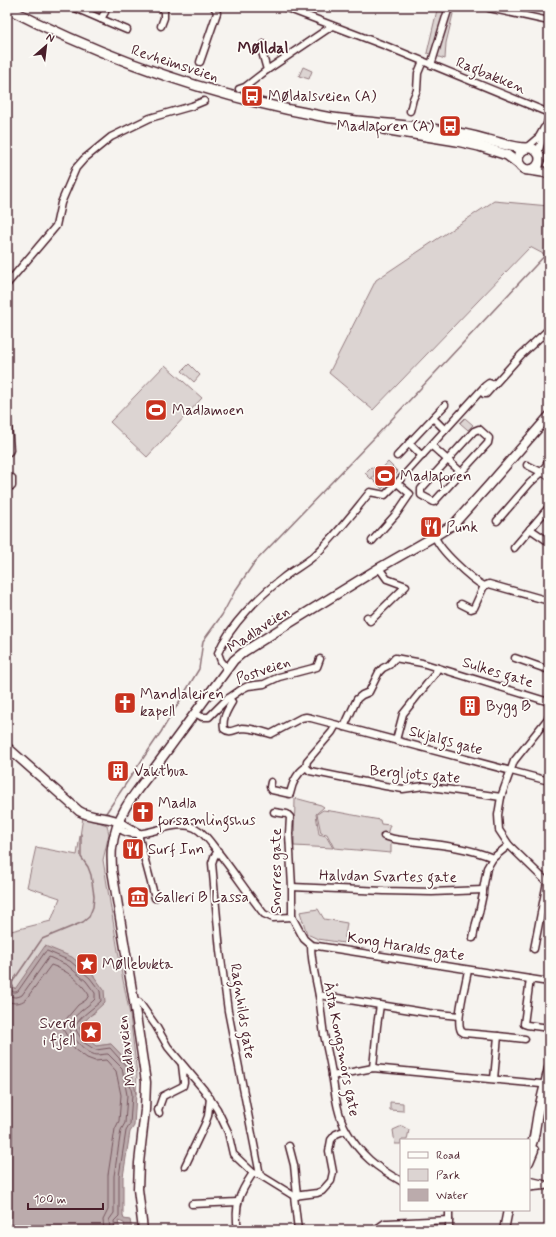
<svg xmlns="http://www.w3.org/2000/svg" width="556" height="1237" font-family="Mynerve,sans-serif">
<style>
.green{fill:#dcd4d2;stroke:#937a7e}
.water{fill:#bbabac;stroke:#8e7378}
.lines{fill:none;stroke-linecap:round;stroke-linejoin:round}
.shore{stroke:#77575f;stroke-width:1}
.stream{stroke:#8e7378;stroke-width:1.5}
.minor-casing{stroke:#4a1f2b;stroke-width:9}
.tertiary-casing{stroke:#4a1f2b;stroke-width:10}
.secondary-casing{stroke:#4a1f2b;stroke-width:11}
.primary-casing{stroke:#4a1f2b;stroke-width:12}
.minor{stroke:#fdfcf7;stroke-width:6}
.tertiary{stroke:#fdfcf7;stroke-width:7}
.secondary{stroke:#fdfcf7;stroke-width:8}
.primary{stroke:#fdfcf7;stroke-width:9}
.labels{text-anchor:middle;stroke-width:3.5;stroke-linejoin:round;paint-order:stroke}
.street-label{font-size:15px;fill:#4a1f2b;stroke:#fdfcf7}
.poi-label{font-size:15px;fill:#4a1f2b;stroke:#fdfcf7;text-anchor:start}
.neighbourhood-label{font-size:16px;font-weight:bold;fill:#4a1f2b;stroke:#fdfcf7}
</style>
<rect width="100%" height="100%" fill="#f6f3ef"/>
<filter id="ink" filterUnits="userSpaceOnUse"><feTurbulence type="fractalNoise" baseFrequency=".025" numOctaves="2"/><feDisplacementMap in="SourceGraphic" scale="8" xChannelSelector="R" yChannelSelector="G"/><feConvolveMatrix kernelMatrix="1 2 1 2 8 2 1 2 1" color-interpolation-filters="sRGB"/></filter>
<g filter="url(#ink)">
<g class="green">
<path d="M83 7H101L99 12 97 13Z"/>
<path d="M427 7H449L453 14 446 43 445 59 427 53 437 10Z"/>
<path d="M303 67 312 71 309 79 299 76Z"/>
<path d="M494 201 549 206V257L530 247 373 410 329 373 376 280Z"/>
<path d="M189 364 200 375 194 382 182 371Z"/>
<path d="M165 365 202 398 147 457 110 422Z"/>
<path d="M465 418 473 425 468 430 460 423Z"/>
<path d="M388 462 398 472 382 489 372 479Z"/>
<path d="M371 467 374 468V475L371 479 365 473Z"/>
<path d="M295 798 321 805 324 807 316 814 319 834 326 836 333 848 294 846Z"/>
<path d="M323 810C342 812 361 817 380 820L381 824 390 825 387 834 391 841V853L334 848 327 834 321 833 317 814Z"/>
<path d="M83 817 107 825 109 834 103 860 122 975 130 1015 137 1074 136 1094 130 1064 111 1044 96 1046 86 1040 79 1028 88 1017 96 1012 15 989 7 977V932L51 921 60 898 27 887 36 847 77 855Z"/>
<path d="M318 909 324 919 347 923 344 943 318 939 307 934 300 912Z"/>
<path d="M390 1102 403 1103V1111L390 1110Z"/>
<path d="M402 1126 409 1130 407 1140H401V1144H395L393 1130Z"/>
</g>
<path class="water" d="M45 946 72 957 93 975 104 990 105 1002C96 1011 86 1018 79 1028L87 1039 96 1046 111 1044 130 1064 136 1094 134 1126 130 1132 123 1177V1216L124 1219 130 1220 132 1230H125L124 1223 118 1221 120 1230H7V977L15 989Z"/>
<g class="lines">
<g class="shore">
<path d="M7 985 13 992H16L18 991 45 952 47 951 70 961 90 978 100 991 101 1001C93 1009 78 1017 75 1028L83 1042 94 1049 96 1050 110 1048 126 1066 132 1094 130 1124 126 1131 119 1176V1216L114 1221 115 1230"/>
<path d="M7 993C11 998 17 998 22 995L49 957 67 965 86 981 95 993V999C88 1007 76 1012 71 1023 66 1033 84 1051 93 1054 97 1056 103 1054 108 1054L122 1068 127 1095 125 1123 121 1130 114 1176V1213L109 1220 110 1230"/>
<path d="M7 1001C14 1004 20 1004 26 999L51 965C67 970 80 981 89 995L86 1000 78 1005 67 1018 64 1025V1031L75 1049 87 1058 95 1061 106 1060 116 1071 121 1095 119 1121 115 1129 108 1175V1210L103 1220 104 1230"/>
</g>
<g class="stream">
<path d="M106 813 161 732 199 669 203 641 222 615 235 591 254 563 377 435 549 251"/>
<path d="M11 984 42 939 83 922 89 917 93 907 94 896 91 875 88 867 81 857V834"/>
</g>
<g class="minor-casing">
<g id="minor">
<path d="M73 7 101 19 105 12 106 7"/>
<path d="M153 7 162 8 164 7"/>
<path d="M284 7 386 46 549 113"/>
<path d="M489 8 549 21"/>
<path d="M101 19 127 30"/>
<path d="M161 26 164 18V8"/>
<path d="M264 44 262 52 267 70"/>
<path d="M200 62 217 13 216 10 214 7"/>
<path d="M431 65 449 7"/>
<path d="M239 89 245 87 267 70 332 26"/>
<path d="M410 111 413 99 417 90 418 73 423 61"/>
<path d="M526 148 539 137 544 128"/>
<path d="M538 153 549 117"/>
<path d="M7 284 56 226 61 203 76 168 84 159 111 137 150 118 192 106 204 101"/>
<path d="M544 335 549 341"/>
<path d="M481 391 484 394H486L494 385"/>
<path d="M7 412 10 450 9 452H7"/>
<path d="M433 418 445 430"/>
<path d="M479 429 489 438 488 443 434 502 421 495V489L474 431Z"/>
<path d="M409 443 422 456"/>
<path d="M432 446 461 472"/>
<path d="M397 456 445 405"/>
<path d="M527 465 549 476"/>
<path d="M7 486H12V478"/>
<path d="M497 521 530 483 541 473 549 461"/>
<path d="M530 529 549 542"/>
<path d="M435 536C438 549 471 579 484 586L489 584 549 601"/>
<path d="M372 541 397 513 410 494 397 483"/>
<path d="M514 548 549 507"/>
<path d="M461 604 471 609 474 608 484 586"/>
<path d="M367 617 370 621 406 586 387 579 379 568"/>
<path d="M515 658 549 670"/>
<path d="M227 668 221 661 218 653C230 625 259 596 284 577 293 570 305 564 314 556 335 537 352 514 370 492L385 495 397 483 485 386 489 383 494 385 521 355 549 329"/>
<path d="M229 698 232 702C227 711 222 718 224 729 230 734 235 729 242 728 252 728 261 731 271 734L301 718 306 717 311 718 549 781"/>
<path d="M195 713 202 717H209L226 700 242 689 248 686 264 684 279 677 317 667 320 659"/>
<path d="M549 717 514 761 501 797 498 815 499 830 509 845 549 884"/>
<path d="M336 725 332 732 307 761 306 767 310 771 385 786 403 789 424 786 501 797"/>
<path d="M344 727 357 699 362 695 369 692 379 672 383 668 389 665 395 658 422 663 549 702"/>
<path d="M396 740 403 714 434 675 438 668"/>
<path d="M271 782 270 787 272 790 290 794C292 784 297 773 306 767"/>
<path d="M122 823 139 833"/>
<path d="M120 829C141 844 171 817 195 828 205 833 211 843 218 852 234 872 248 894 264 914L273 918 292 917V887L289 834 290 817 287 814 274 812"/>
<path d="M139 833V838L155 898"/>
<path d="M384 836 394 839C427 844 462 845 493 858"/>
<path d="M218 851 214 857 212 863 220 951 228 1011 260 1175"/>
<path d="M292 887 384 891 432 892 483 890"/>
<path d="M292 917 304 939 311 945 549 982"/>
<path d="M473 938 476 923 479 913 483 894V890L487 868 493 858 509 845"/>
<path d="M311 945C311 962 316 979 319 996 321 1009 322 1022 324 1035 327 1048 330 1061 332 1074 335 1093 337 1114 346 1130 360 1155 377 1168 401 1181"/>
<path d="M534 949 547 882"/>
<path d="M468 970C466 984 455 1020 461 1031L464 1033 498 1036 494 1079"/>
<path d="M530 979 524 1024 527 1025 549 1028"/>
<path d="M319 995 429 1013 459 1016"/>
<path d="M134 1002H139L156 1026 168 1047 204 1090 217 1109 228 1132 233 1154 253 1173 260 1175 294 1196 317 1193 322 1191 331 1181 333 1172 329 1151 331 1140 336 1134 346 1130"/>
<path d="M498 1036 525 1039"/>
<path d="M373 1068 377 1026 380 1005"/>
<path d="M332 1076 373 1068 541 1084"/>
<path d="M159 1113 158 1110 163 1096 183 1086 184 1082 182 1065"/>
<path d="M289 1146 294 1165 297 1196"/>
<path d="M185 1166 205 1124 208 1116 210 1098"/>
<path d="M294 1196 298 1230"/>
<path d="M192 1204 238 1202"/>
<path d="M449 1210V1230"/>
<path d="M238 1230C234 1205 239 1194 253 1173"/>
<path d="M375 1230 385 1223H388L449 1220"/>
</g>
</g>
<g class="tertiary-casing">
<g id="tertiary">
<path d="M529 1181 542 1184"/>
<path d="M529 1187 549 1185"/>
</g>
</g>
<g class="secondary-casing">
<g id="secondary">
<path d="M7 747 79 811C94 820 107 815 121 823"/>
<path d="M529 1153 534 1137 538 1112 549 1068"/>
<path d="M529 1162 534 1150"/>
<path d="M143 1230 138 1189 139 1163 145 1110 146 1082 134 1002 112 870C112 863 111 855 112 848 116 815 133 795 153 770L234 660 245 651 280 629 379 568 435 536 454 524 489 485 549 416"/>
<path d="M504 1230 508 1210"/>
</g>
</g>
<g class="primary-casing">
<g id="primary">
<path d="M7 8C108 60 214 97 326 117 363 123 401 124 438 130 455 132 471 135 488 140 501 143 513 148 526 148"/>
<path d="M383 129 457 141 479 146 507 155 519 164"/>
<circle cx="529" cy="159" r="11"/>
<path d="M530 170 549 173"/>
</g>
</g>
<use href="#minor" class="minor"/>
<use href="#tertiary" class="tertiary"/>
<use href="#secondary" class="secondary"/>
<use href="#primary" class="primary"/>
</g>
</g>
<defs>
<g id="bus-square" transform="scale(1.15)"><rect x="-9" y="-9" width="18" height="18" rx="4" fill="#c8321e" stroke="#fdfcf7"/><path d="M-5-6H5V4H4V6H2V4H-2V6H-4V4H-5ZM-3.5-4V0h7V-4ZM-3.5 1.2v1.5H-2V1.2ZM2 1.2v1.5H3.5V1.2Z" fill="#fff"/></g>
<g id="stadium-square" transform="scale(1.15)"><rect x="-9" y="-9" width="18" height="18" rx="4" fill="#c8321e" stroke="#fdfcf7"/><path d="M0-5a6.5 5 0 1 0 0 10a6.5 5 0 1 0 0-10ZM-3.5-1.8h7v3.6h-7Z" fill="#fff"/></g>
<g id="restaurant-square" transform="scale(1.15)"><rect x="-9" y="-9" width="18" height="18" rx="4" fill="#c8321e" stroke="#fdfcf7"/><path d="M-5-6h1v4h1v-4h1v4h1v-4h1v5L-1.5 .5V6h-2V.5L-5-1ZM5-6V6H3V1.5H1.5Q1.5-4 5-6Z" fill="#fff"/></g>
<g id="church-square" transform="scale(1.15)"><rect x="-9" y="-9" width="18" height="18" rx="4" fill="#c8321e" stroke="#fdfcf7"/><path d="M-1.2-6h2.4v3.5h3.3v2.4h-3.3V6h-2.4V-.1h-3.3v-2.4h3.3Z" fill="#fff"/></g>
<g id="building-square" transform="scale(1.15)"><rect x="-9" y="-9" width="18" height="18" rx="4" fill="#c8321e" stroke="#fdfcf7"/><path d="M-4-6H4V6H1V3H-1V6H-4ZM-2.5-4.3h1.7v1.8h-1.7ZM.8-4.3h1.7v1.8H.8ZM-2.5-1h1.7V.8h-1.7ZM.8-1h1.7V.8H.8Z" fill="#fff"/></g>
<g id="museum-square" transform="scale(1.15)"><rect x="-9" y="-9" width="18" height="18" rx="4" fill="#c8321e" stroke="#fdfcf7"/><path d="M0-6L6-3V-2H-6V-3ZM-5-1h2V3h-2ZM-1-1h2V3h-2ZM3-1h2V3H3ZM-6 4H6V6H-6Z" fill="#fff"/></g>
<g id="sight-square" transform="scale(1.15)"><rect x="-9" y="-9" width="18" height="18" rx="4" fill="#c8321e" stroke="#fdfcf7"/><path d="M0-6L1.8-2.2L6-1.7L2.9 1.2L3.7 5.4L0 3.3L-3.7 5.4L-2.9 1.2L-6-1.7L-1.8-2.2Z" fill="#fff"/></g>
</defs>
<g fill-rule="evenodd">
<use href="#bus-square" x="252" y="96"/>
<use href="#bus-square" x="450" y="126"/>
<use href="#stadium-square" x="156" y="410"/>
<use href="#stadium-square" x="385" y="476"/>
<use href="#restaurant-square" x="431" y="527"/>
<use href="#church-square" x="125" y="703"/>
<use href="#building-square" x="470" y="706"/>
<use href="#building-square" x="118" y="771"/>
<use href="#church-square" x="143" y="812"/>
<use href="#restaurant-square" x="133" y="849"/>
<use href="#museum-square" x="138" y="897"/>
<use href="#sight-square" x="87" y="964"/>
<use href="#sight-square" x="91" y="1032"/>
</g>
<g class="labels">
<g class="street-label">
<text transform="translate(175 63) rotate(18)" y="5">Revheimsveien</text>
<text transform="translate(491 75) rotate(22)" y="5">Ragbakken</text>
<text transform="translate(258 629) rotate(-34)" y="5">Madlaveien</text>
<text transform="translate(263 670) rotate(-19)" y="5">Postveien</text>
<text transform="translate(498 672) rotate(17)" y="5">Sulkes gate</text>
<text transform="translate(446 740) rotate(15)" y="5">Skjalgs gate</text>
<text transform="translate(415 774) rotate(5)" y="5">Bergljots gate</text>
<text transform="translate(276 871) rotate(-90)" y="5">Snorres gate</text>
<text transform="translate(388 876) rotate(1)" y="5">Halvdan Svartes gate</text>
<text transform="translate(406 946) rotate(9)" y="5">Kong Haralds gate</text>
<text transform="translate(243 1011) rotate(81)" y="5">Ragnhilds gate</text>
<text transform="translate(342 1049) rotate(79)" y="5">Åsta Kongsmors gate</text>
<text transform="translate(126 1051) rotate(-97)" y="5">Madlaveien</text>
</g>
<g class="poi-label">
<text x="268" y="101">Møldalsveien (A)</text>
<text x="434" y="131" text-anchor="end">Madlaforen (A)</text>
<text x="172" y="415">Madlamoen</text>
<text x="400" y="481">Madlaforen</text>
<text x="446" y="532">Punk</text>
<text x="140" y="699">Mandlaleiren<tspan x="140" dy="17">kapell</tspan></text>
<text x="486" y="711">Bygg B</text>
<text x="134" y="776">Vaktbua</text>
<text x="158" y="808">Madla<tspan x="158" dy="17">forsamlingshus</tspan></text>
<text x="148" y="854">Surf Inn</text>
<text x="154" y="902">Galleri B Lassa</text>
<text x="102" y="969">Møllebukta</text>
<text x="76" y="1028" text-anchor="end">Sverd<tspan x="76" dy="17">i fjell</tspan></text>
</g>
<g class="neighbourhood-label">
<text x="263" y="53">Mølldal</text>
</g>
</g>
<rect width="556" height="1237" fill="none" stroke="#fdfcf7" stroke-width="24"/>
<rect x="12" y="12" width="532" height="1213" fill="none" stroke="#4a1f2b" stroke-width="1.5" filter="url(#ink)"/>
<rect x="400" y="1139" width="130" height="72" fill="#fdfcf7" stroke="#b5a4a5"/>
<rect x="408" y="1152" width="20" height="6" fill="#fdfcf7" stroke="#b5a4a5"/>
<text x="436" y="1159" font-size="12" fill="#4a1f2b">Road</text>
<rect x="408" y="1169" width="20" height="12" fill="#dcd4d2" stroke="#b5a4a5"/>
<text x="436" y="1179" font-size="12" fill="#4a1f2b">Park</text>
<rect x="408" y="1189" width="20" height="12" fill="#bbabac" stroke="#b5a4a5"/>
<text x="436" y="1199" font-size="12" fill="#4a1f2b">Water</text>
<g transform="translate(46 46) rotate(28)" stroke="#fdfcf7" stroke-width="3" paint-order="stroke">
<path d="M0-3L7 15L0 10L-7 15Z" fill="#4a1f2b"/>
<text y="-6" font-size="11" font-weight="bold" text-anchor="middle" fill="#4a1f2b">N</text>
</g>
<path d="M28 1203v6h75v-6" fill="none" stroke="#4a1f2b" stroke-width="2"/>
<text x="34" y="1203" font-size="12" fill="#4a1f2b" stroke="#fdfcf7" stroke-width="3" paint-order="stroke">100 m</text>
</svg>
